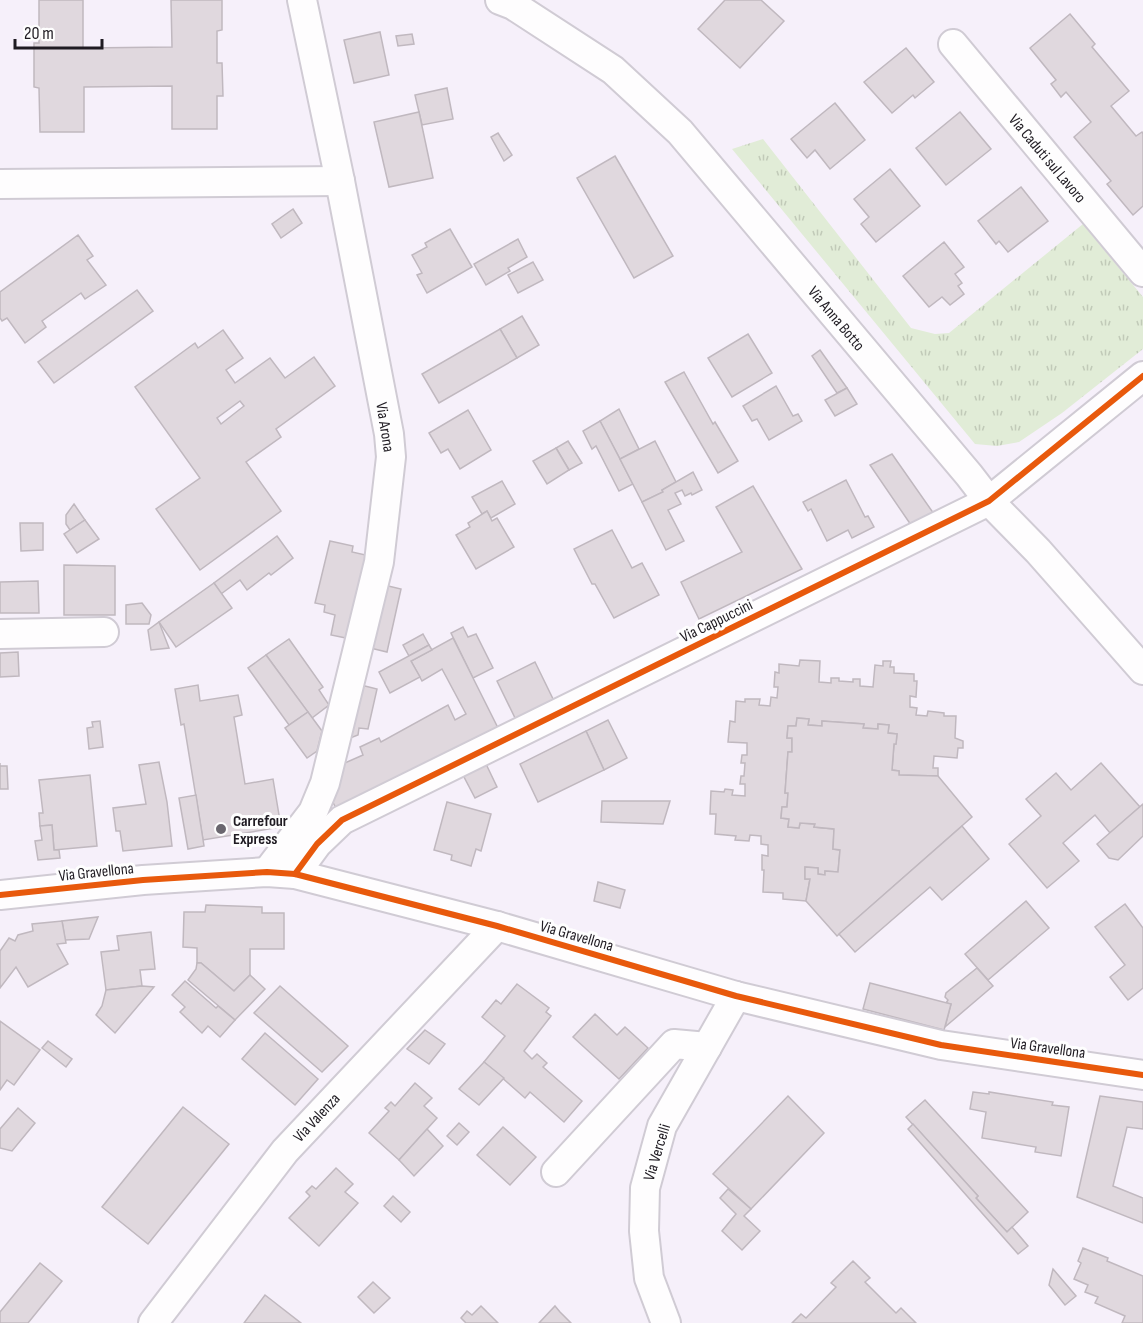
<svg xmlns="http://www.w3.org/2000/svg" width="1143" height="1323" font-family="'Sofia Sans Condensed',sans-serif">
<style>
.grass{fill:url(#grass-tufts)}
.building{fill:#e0d8de;stroke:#c0b8bf;stroke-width:1.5;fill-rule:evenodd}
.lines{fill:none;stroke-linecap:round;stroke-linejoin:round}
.minor-casing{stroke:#d0cbd4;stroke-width:32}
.minor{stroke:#fefdfe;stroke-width:28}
.cycleway-casing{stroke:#fefefe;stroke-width:10}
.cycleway{stroke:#e8590c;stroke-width:6}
.poi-dot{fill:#6a666e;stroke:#fefefe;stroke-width:2}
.labels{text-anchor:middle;stroke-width:6;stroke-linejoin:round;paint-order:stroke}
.street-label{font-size:16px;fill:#1f1b22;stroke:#fefefe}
.poi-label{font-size:16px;font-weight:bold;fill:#1f1b22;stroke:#fefefe;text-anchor:start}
</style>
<defs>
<pattern id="grass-tufts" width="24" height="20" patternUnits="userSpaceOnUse" patternTransform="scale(1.5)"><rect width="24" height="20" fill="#e1ecd7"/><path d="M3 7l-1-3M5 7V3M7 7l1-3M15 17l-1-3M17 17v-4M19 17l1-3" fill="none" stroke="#c1cab8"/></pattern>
</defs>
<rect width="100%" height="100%" fill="#f6f0fa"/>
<path class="grass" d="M763 139 911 328 935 334 949 333 1083 224 1143 297V349L1062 413 1019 442 997 446 975 444 732 149Z"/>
<g class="building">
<path d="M39 0H83V48L172 47 171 0H222V30L217 31V63H222L223 96H217V129H172V86L84 87V132H40L39 88 34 87V43H39Z"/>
<path d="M725 0H761L784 21 740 68 698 29Z"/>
<path d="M1070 14 1095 44 1092 47 1129 91 1111 106 1136 136 1142 132 1143 134V206L1133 215 1107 184 1111 181 1074 137 1091 122 1066 92 1061 97 1051 84 1056 80 1030 48Z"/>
<path d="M380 32 389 75 354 83 344 40Z"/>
<path d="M412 34 414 44 398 46 396 36Z"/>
<path d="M906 48 934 82 915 98 913 95 892 113 864 82Z"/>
<path d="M447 88 453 119 422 125 415 95Z"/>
<path d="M835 103 865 140 830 169 815 150 807 158 791 139Z"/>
<path d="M419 112 433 178 389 187 374 122Z"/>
<path d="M960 112 991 149 946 185 916 148Z"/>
<path d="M498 133 512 155 504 161 491 137Z"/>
<path d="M615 156 673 256 634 278 577 178Z"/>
<path d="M890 169 920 206 876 242 861 224 869 217 854 199Z"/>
<path d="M1021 187 1048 221 1008 252 999 241 996 244 978 221Z"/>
<path d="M293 209 302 223 281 238 272 224Z"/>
<path d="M450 229 472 267 427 293 417 275 422 273 412 255 427 247 425 243Z"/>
<path d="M78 235 93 256 87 260 106 285 85 299 81 293 42 321 46 327 25 343 7 318 2 321 0 318V292Z"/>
<path d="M518 239 527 257 508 268 510 271 486 285 474 264Z"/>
<path d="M944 242 964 267 955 274 962 283 958 286 964 294 950 305 942 297 929 307 903 276Z"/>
<path d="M533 262 543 280 518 293 508 275Z"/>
<path d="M137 290 153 311 54 383 38 362Z"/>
<path d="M522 316 539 345 517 358 500 329Z"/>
<path d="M500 329 517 358 439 403 422 374Z"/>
<path d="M223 330 243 358 226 370 235 383 270 358 285 378 314 357 335 386 276 429 281 437 246 462 281 511 200 570 156 509 200 478 135 387 195 343 198 348ZM240 401 244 406 221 424 217 418Z"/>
<path d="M748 334 772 373 732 397 708 358Z"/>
<path d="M820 350 847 388 837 393 812 356Z"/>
<path d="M684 372 713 424 715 422 738 461 718 473 665 382Z"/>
<path d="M776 386 793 416 798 414 802 421 769 440 757 419 752 421 743 406Z"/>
<path d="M847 388 857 404 835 416 825 400Z"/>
<path d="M619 409 639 449 620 459 600 421Z"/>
<path d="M468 410 491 450 460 469 448 449 441 453 429 433Z"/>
<path d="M600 421 633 484 619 491 596 446 592 449 583 431Z"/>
<path d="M568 441 582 463 569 470 556 448Z"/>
<path d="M655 441 676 482 662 490 663 492 642 502 620 459Z"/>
<path d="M556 448 569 470 547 484 533 461Z"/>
<path d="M892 454 934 514 911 525 870 465Z"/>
<path d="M693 472 702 490 692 495 691 493 685 496 682 490 675 493 681 504 668 510 684 541 666 550 642 502 663 492 662 490Z"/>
<path d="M846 480 865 517 868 516 874 527 852 538 848 530 827 541 811 509 808 511 803 502Z"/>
<path d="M502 481 515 504 491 518 487 511 482 514 472 497Z"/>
<path d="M753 486 802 569 699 619 681 582 742 552 716 507Z"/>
<path d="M74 504 85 520 70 530 66 524V515Z"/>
<path d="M487 511 492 521 497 518 514 547 476 569 456 535 470 527 468 523Z"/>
<path d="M85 520 99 539 77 553 64 534Z"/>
<path d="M20 523H43V550L21 551Z"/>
<path d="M612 530 632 568 642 563 659 595 614 618 595 584H592L574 549Z"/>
<path d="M277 536 293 558 271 575 269 573 247 590 240 580 221 594 214 583Z"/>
<path d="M330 541 353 546 352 552 370 556 351 639 331 635 335 615 324 612 325 605 315 603Z"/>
<path d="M64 565 115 566V615H64Z"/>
<path d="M38 581 39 613H0V582Z"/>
<path d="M214 583 232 608 176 647 159 622Z"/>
<path d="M380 584 401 589 387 652 366 647Z"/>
<path d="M142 603 151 615 149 624H126V605Z"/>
<path d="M159 622 169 648 151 650 148 630Z"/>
<path d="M463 627 468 637 476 634 493 668 473 678 451 633Z"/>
<path d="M423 634 429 645 409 656 403 645Z"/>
<path d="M453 638 498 728 336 808 330 797 338 766 363 755 360 747 379 738 381 742 448 705 455 720 466 714 442 669 422 681 411 661Z"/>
<path d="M289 639 323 687 319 690 329 705 312 718 266 655Z"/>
<path d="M429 645 432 650 411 661 420 677 390 693 379 672Z"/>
<path d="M18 652 19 676 0 677V653Z"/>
<path d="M266 655 308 712 289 725 248 668Z"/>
<path d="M800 660 820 661 819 682 831 683V678H839V681L853 682V679H860V686L873 687 875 665 883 666V661H891L890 667H894V673L914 674V681H917L916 697 910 696V707L917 708 916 715 927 716 928 711 944 713V716H956L955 738 963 741V748H958L957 758 934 756 933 768H938V776L899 775V771L892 770 894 744H896L897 734 888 733 889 725 878 724V729L863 728 864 724 822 721V726L808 725 809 719 797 718 796 726H788L787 738H792V752H788L785 793H788L787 807H782L781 818 789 819 788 827 799 828 800 823 815 824 814 827 834 829 833 849 840 850 838 872 825 871V875L818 874V868L805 867V879H810L806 901 783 899V893L763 892 764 870H762V855L768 856V845L761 844V836L750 835 749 841 735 840 736 836 715 834 716 814H710L711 791 724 792 725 789 733 790 732 795 745 796V784H740L741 776H744L745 763H741L742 755H747V743L728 742 730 721 735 722 736 701 745 702V699H760L759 705 770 706 771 697 777 698 778 687H774L775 672 779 673V664L799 666Z"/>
<path d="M535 662 554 701 516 720 497 681Z"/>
<path d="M357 684 377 689 368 729 359 728 358 735 345 740Z"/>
<path d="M198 685 200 701 238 695 242 715 234 717 245 784 273 779 281 827 203 840 184 724 181 725 175 689Z"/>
<path d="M308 712 322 731 317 751 307 758 285 728Z"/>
<path d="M797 718 809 719 808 725 822 726V721L864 724 863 728 878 729V724L889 725 888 733 897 734 896 744H894L892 770 899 771V775L938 776 972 817 837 936 806 901 810 879H805V867L818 868V874L825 875V871L838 872 840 850 833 849 834 829 814 827 815 824 800 823 799 828 788 827 789 819 781 818 782 807H787L788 793H785L788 752H792V738H787L788 726H796Z"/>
<path d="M608 720 627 758 604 770 586 731Z"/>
<path d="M100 721 103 747 89 749 87 728 93 727 92 722Z"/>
<path d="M586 731 604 770 538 802 520 764Z"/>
<path d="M159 762 167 802 172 846 123 851 120 831H116L113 808 146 804 139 765Z"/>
<path d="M0 763V766H7L8 789H0Z"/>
<path d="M1101 763 1140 807 1110 833 1095 815 1063 843 1079 861 1047 888 1009 844 1041 816 1026 799 1056 773 1071 790Z"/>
<path d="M486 764 497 787 475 798 463 775Z"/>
<path d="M90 775 97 846 54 850 52 825 40 826 39 813H43L39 780Z"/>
<path d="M196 795 204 846 188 849 179 798Z"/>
<path d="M602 801H670L663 824 601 822Z"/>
<path d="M447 802 491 814 481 851 476 849 471 866 451 860 452 855 434 850Z"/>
<path d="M1143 804V836L1118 860 1109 858 1097 844Z"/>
<path d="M52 825 54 850H59L60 858 38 860 35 841 42 840 40 826Z"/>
<path d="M962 826 989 859 942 900 930 887 855 952 839 934Z"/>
<path d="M598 882 625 890 620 908 594 901Z"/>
<path d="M1026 901 1049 928 988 980 965 954Z"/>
<path d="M1125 904 1143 928V988L1128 1000 1110 977 1125 965 1095 927Z"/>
<path d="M206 905 262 907V913H284V949H250V975L234 991 201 963H197V948L183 947 184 912H205Z"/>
<path d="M98 917 89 939 65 940 62 921Z"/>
<path d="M62 921 66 943 57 944 68 964 28 987 16 967 0 988V951L9 938 15 941 18 935 33 931 32 924Z"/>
<path d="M151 932 155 969 140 970 142 986 106 990 101 952 119 950 117 936Z"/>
<path d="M197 963H201L234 991 250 975 265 989 235 1020 188 980 196 969Z"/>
<path d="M977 968 993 986 945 1027 951 1004 946 1003 948 1000 945 997 946 993Z"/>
<path d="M185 981 216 1008 218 1006 235 1020 220 1037 208 1026 202 1033 180 1012 185 1007 172 995Z"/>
<path d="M870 983 951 1004 944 1030 863 1009Z"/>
<path d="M517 984 549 1008 546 1012 551 1016 524 1051 532 1059 537 1054 547 1063 543 1067 582 1101 564 1122 530 1092 525 1098 484 1062 505 1036 482 1017 496 1000 501 1004Z"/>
<path d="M142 986 154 987 115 1033 96 1015 102 1006 106 990Z"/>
<path d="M280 986 348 1046 322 1072 254 1013Z"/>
<path d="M595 1014 617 1035 625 1027 648 1048 619 1079 573 1037Z"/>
<path d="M0 1021 40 1050 14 1085 7 1080 0 1090Z"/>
<path d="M425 1030 445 1044 429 1064 407 1049Z"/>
<path d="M265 1033 318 1079 295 1105 242 1059Z"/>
<path d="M48 1041 72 1059 66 1067 42 1048Z"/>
<path d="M484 1062 504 1078 479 1105 459 1089Z"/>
<path d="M415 1083 432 1098 424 1106 437 1118 399 1160 369 1133 389 1111 385 1108 391 1102 395 1106Z"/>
<path d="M973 1092 989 1094V1092L1053 1102 1052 1105 1069 1107 1061 1156 1035 1152 1036 1147 982 1138 986 1112 970 1109Z"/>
<path d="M788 1096 824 1133 751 1209 713 1174Z"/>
<path d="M1100 1096 1143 1102V1129L1127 1127 1113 1186 1143 1198V1223L1077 1197Z"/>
<path d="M925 1100 1028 1212 1007 1232 976 1198 978 1196 906 1117Z"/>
<path d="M183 1107 229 1144 148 1244 102 1207Z"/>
<path d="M18 1108 35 1123 12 1151 0 1148V1129Z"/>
<path d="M459 1123 469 1132 457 1145 447 1136Z"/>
<path d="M913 1124 978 1196 976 1198 1007 1232 1012 1227 1028 1246 1018 1254 908 1129Z"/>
<path d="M503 1127 536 1157 510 1185 477 1155Z"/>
<path d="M427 1129 443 1146 414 1176 399 1160Z"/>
<path d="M336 1168 353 1184 345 1192 358 1203 319 1246 289 1218 310 1196 306 1192 312 1186 316 1189Z"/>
<path d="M728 1189 751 1209 744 1216 760 1231 742 1250 722 1231 736 1214 720 1198Z"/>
<path d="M393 1196 410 1212 401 1222 384 1206Z"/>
<path d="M1083 1248 1108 1258 1107 1261 1143 1276V1323H1122L1125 1316 1095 1303 1098 1297 1085 1292 1088 1285 1074 1279 1081 1263 1078 1261Z"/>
<path d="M853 1261 870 1278 865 1282 896 1313 901 1308 916 1323H792L801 1314 806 1318 836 1287 831 1283Z"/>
<path d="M40 1263 62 1281 28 1323H0V1312Z"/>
<path d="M1053 1269 1076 1296 1065 1305 1049 1285Z"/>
<path d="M373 1282 390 1298 374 1313 358 1297Z"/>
<path d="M265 1295 301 1323H244Z"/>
<path d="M481 1306 498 1323H466L461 1318 467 1311 472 1315Z"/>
<path d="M555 1306 560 1312 571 1323H539Z"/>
</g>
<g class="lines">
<g class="minor-casing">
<g id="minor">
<path d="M500 0 513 5 613 70 680 132 969 475 989 501 1038 551 1143 670"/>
<path d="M953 44 1143 272"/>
<path d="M0 184 340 181"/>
<path d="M0 634 104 632"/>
<path d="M267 872 313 812 325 783 379 562 391 457 389 434 340 181 302 0"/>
<path d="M295 874 317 844 342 820 989 501 1143 376"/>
<path d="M0 895 143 880 267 872 295 874 497 926 736 996 941 1045 1143 1075"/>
<path d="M556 1172 674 1044 707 1047"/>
<path d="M153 1323 285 1151 497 926"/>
<path d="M666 1323 649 1278 644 1231 645 1188 662 1126 736 996"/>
</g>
</g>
<use href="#minor" class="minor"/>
<g class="cycleway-casing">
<g id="cycleway">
<path d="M295 874 317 844 342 820 989 501 1143 376"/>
<path d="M0 895 143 880 267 872 295 874 497 926 736 996 941 1045 1143 1075"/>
</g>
</g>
<use href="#cycleway" class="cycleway"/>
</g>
<circle class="poi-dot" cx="221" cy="829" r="6"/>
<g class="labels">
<g class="street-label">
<text transform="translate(1048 158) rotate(50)" y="6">Via Caduti sul Lavoro</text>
<text transform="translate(837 318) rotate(50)" y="6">Via Anna Botto</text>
<text transform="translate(386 427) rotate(81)" y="6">Via Arona</text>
<text transform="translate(716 620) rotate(-26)" y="6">Via Cappuccini</text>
<text transform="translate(96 871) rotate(-6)" y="6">Via Gravellona</text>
<text transform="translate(577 935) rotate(16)" y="6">Via Gravellona</text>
<text transform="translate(1048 1047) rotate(8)" y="6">Via Gravellona</text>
<text transform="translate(316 1117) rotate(-47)" y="6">Via Valenza</text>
<text transform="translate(656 1152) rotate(-73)" y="6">Via Vercelli</text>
</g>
<g class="poi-label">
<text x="233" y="826">Carrefour<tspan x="233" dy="18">Express</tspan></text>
</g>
</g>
<path d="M15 39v9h87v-9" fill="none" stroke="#1f1b22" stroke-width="3"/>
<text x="24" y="39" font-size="18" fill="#1f1b22" stroke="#fefefe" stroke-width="4.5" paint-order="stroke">20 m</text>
</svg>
